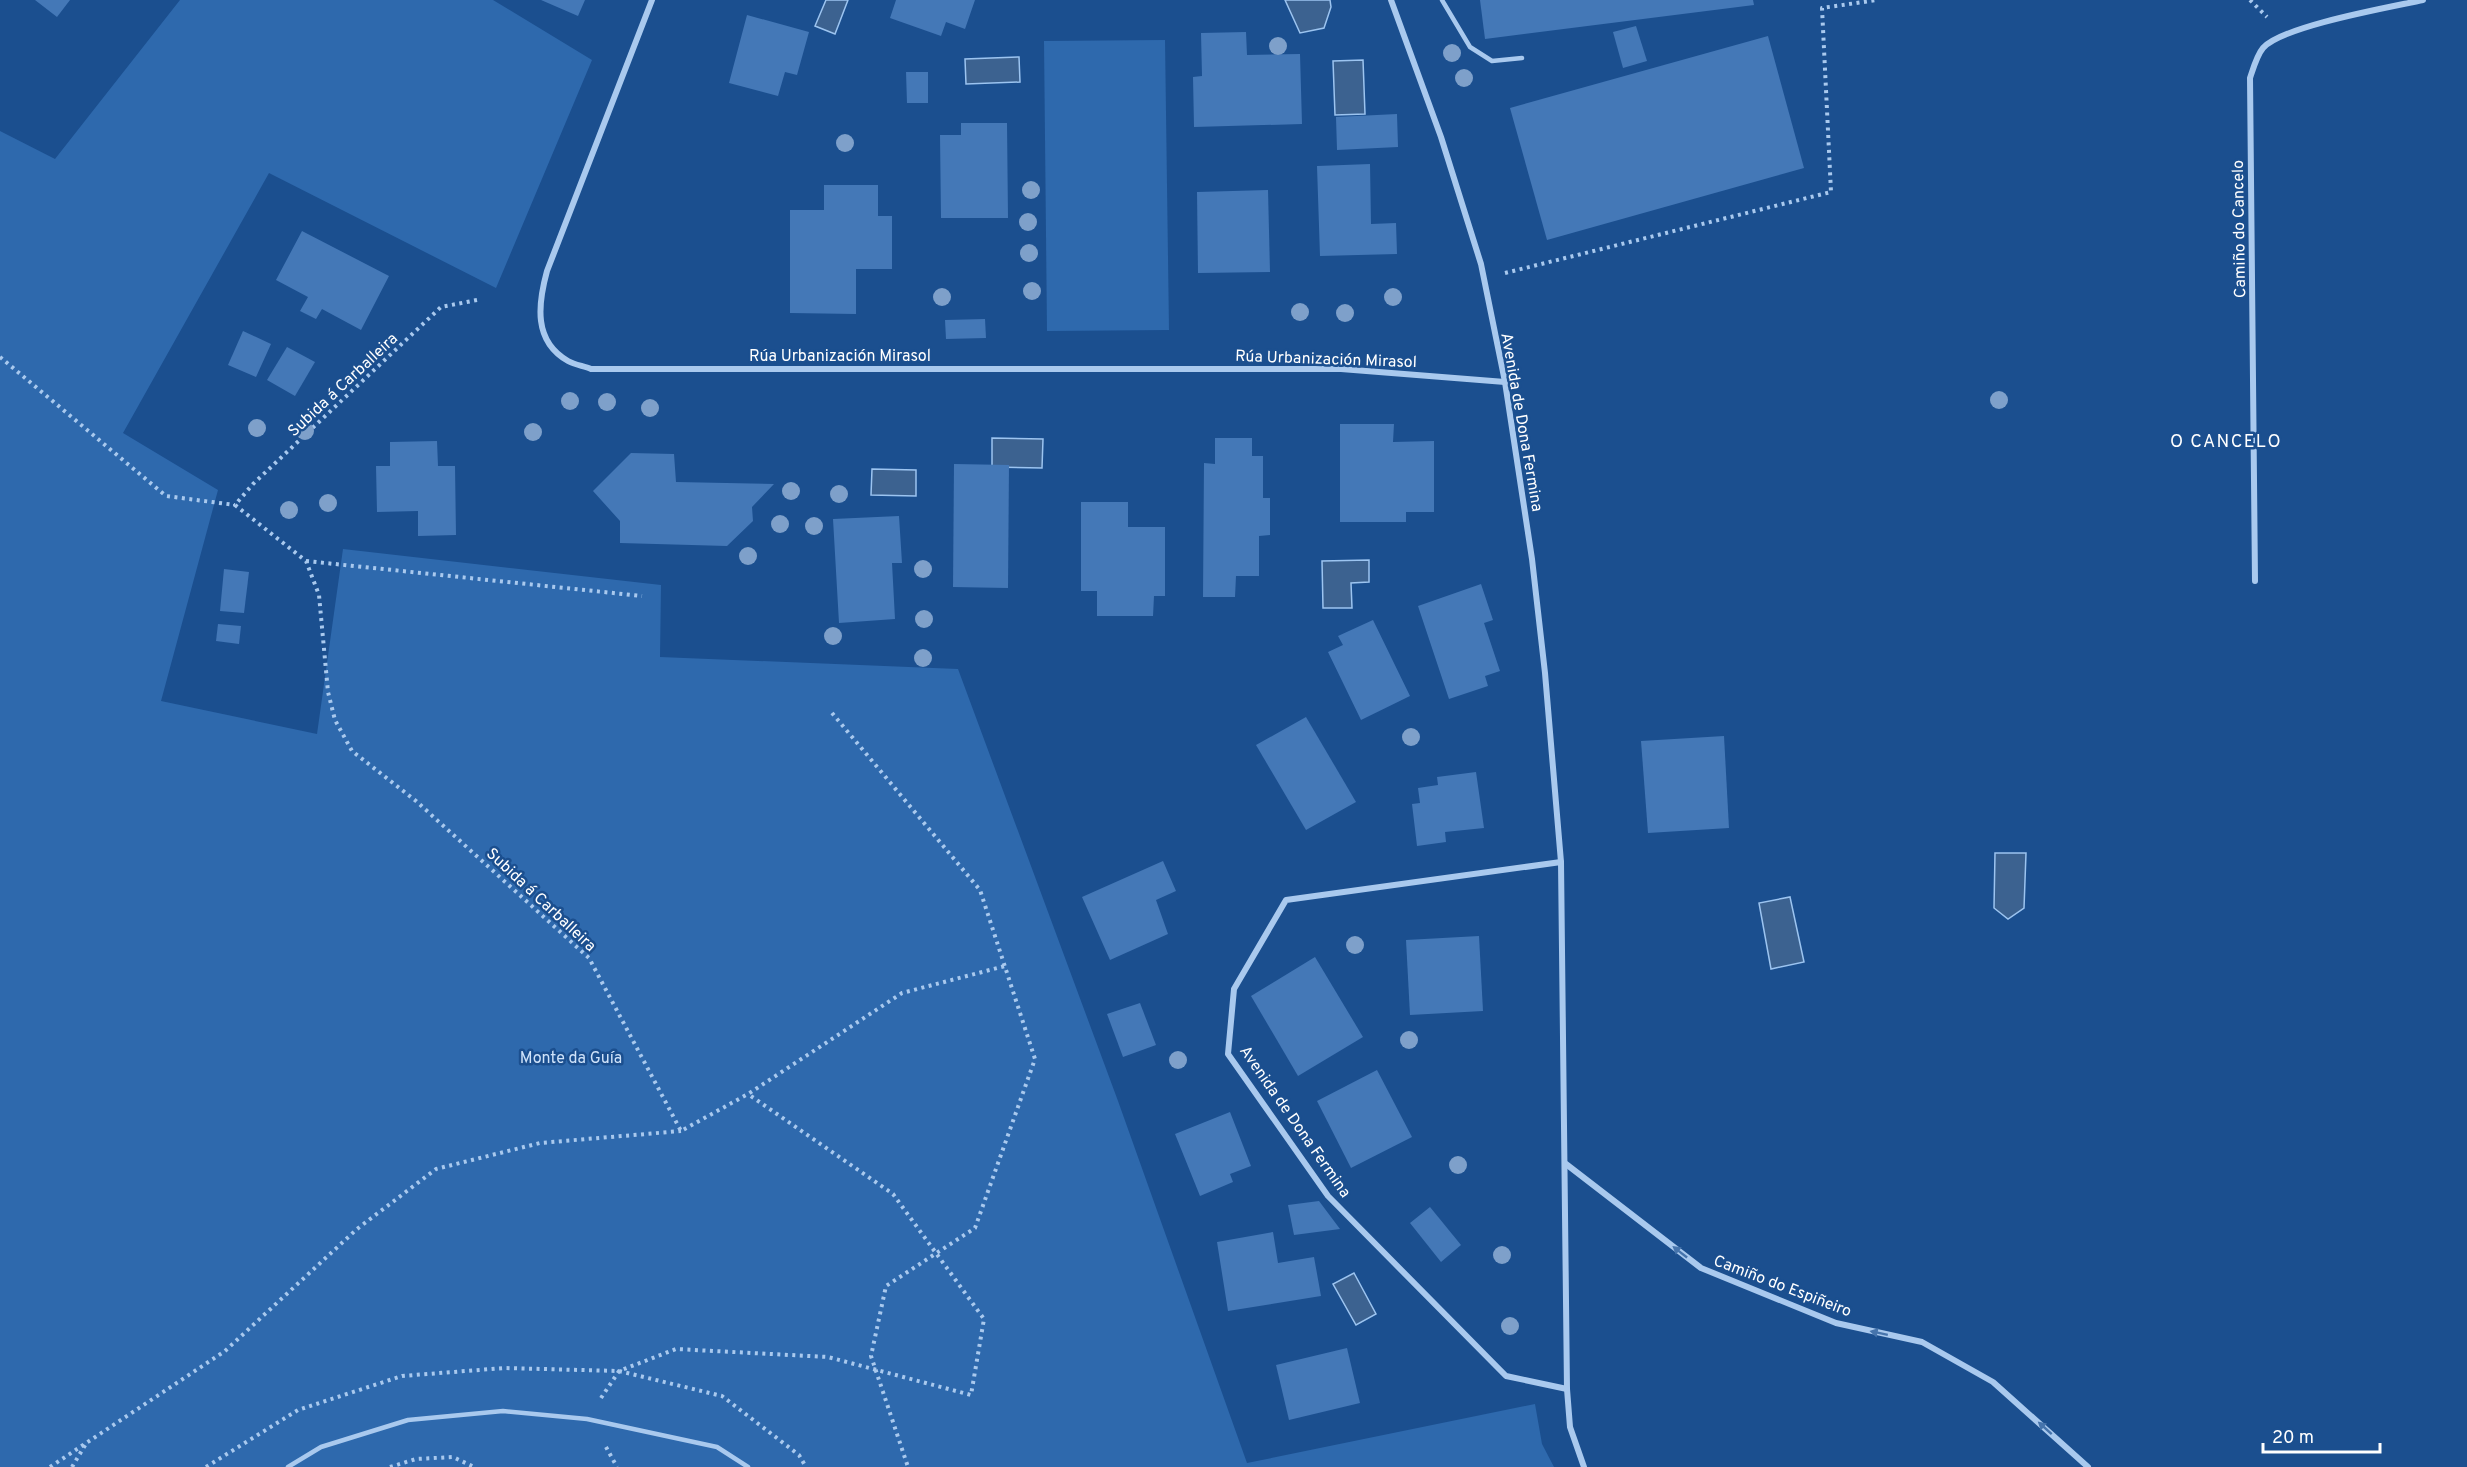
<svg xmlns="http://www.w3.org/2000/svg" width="2467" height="1467" font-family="Overpass,sans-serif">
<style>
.green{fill:#2e69ad}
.water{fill:#3c6290;stroke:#9cc4f0;stroke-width:1.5}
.building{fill:#4478b7}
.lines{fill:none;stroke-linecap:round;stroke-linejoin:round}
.path{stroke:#a9c9ee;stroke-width:4;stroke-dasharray:3 4.5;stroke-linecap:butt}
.service{stroke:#a9c9ee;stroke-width:4.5}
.minor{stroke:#a9c9ee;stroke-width:6}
.tree{fill:#7ea0ca}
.oneway{fill:#4674ac}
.labels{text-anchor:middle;stroke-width:5;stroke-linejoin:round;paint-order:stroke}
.street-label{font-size:16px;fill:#fff;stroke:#1b4f8f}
.park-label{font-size:16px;fill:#cfe3fa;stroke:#1b4f8f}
.neighbourhood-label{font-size:18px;letter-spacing:1.5px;fill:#fff;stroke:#1b4f8f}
</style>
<rect width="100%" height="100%" fill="#1b4f8f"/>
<g class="green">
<path d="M180 0H493L592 60 496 288 269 173 123 433 218 490 161 701 317 734 343 549 661 585 660 657 958 669 1118 1101 1247 1463 1535 1404 1542 1444 1554 1467H0V131L55 159Z"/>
<path d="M1165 40 1169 330 1047 331 1044 41Z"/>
</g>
<g class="water">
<path d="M826 0H848L835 34 815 26Z"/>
<path d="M1285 0H1330L1331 7 1324 28 1300 33Z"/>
<path d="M1019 57 1020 82 966 84 965 59Z"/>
<path d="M1363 60 1365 114 1335 115 1333 61Z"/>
<path d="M992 438 1043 439 1042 468 992 467Z"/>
<path d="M872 469 916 470V496L871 495Z"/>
<path d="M1369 560V582L1351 583 1352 608H1323L1322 561Z"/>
<path d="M1995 853H2026L2024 908 2008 919 1994 908Z"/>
<path d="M1790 897 1804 962 1771 969 1759 903Z"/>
<path d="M1354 1273 1376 1314 1356 1325 1333 1284Z"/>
</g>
<g class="building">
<path d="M35 0H70L57 17Z"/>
<path d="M541 0H585L578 16Z"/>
<path d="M896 0H975L965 29 946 22 941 36 890 18Z"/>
<path d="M1480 0H1753L1754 5 1485 39Z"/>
<path d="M747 15 809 32 797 75 785 72 778 96 729 83Z"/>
<path d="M1636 26 1647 61 1623 68 1613 32Z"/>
<path d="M1246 32 1247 55 1300 54 1302 124 1194 127 1193 77 1202 76 1201 33Z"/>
<path d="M1768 36 1804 168 1547 240 1510 108Z"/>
<path d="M906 72H928V103H907Z"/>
<path d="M1397 114 1398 147 1337 150 1336 117Z"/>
<path d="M961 123H1007L1008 218H941L940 135H961Z"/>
<path d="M1370 164 1371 224 1396 223 1397 254 1320 256 1317 166Z"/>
<path d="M824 185H878V216H892V269H856V314L790 313V210H824Z"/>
<path d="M1268 190 1270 272 1198 273 1197 192Z"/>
<path d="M302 231 389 276 361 330 322 309 316 319 300 311 308 297 276 280Z"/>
<path d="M985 319 986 338 946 339 945 320Z"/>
<path d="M243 331 271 344 256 377 228 365Z"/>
<path d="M287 347 315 362 295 396 267 380Z"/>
<path d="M1340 424H1394L1393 442 1434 441V512H1406V522H1340Z"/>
<path d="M1215 438H1252V456H1263V498H1270V535L1259 536V576H1236L1235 597H1203L1204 463 1215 464Z"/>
<path d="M437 441 438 466H455L456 535 418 536V511L377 512 376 466H390V442Z"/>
<path d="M631 453 674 454 676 482 774 484 752 507 753 521 727 546 620 543V521L593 491Z"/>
<path d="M954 464 1009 465 1008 588 953 587Z"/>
<path d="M1081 502H1128V527H1165V596H1154L1153 616H1097V591H1081Z"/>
<path d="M899 516 902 563H892L895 619 839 623 833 519Z"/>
<path d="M224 569 249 572 244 613 220 611Z"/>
<path d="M1481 584 1493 620 1484 623 1500 671 1485 676 1488 686 1449 699 1418 606Z"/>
<path d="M1373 620 1410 696 1361 720 1328 652 1343 645 1338 636Z"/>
<path d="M218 624 241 626 239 644 216 641Z"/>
<path d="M1306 717 1356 802 1306 830 1256 745Z"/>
<path d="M1724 736 1729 828 1648 833 1641 741Z"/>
<path d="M1476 772 1484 828 1445 832 1446 842 1417 846 1412 804 1420 803 1418 788 1438 785 1437 777Z"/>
<path d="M1163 861 1176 891 1156 900 1168 934 1110 960 1082 897Z"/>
<path d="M1479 936 1483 1011 1410 1015 1406 940Z"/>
<path d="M1315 957 1363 1037 1298 1076 1251 996Z"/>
<path d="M1140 1003 1156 1045 1123 1057 1107 1014Z"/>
<path d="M1377 1070 1412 1137 1351 1168 1317 1101Z"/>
<path d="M1230 1112 1251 1166 1230 1174 1233 1182 1200 1196 1175 1134Z"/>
<path d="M1319 1201 1340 1229 1294 1235 1288 1205Z"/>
<path d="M1430 1207 1461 1245 1441 1262 1410 1223Z"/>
<path d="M1273 1232 1278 1263 1314 1257 1321 1296 1228 1311 1217 1242Z"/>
<path d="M1347 1348 1360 1403 1289 1420 1276 1365Z"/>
</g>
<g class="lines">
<g class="path">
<path d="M2250 0 2267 17"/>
<path d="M1505 273 1831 192 1822 8 1877 0"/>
<path d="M477 300 441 307 253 484 235 505 306 561 319 595 328 692 335 720 352 751 416 801 589 958 681 1131 748 1094 902 993 1005 966"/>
<path d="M0 357 166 496 235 505"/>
<path d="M306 561 642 596"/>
<path d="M832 713 980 890 1035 1059 975 1228 886 1286 871 1356 908 1467"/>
<path d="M601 1398 619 1371 676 1349 828 1357 971 1395 984 1319 893 1194 748 1094"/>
<path d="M606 1447 617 1467"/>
<path d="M50 1467 225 1351 357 1229 436 1169 540 1143 681 1131"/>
<path d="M72 1467 87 1442"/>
<path d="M206 1467 298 1410 402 1376 504 1368 619 1371 722 1396 799 1455 806 1467"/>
<path d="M390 1467 416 1459 453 1457 474 1467"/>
</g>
<g class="service">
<path d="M1442 0 1470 47 1492 61 1522 58"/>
<path d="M288 1467 321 1447 408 1420 503 1411 587 1419 717 1447 748 1467"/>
</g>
<g class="minor">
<path d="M652 0 547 271C538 304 533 341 568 361 575 365 584 366 591 369H1341L1505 382"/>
<path d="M1391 0 1441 137 1481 264 1505 382 1532 559 1545 673 1561 862 1567 1389 1570 1427 1584 1467"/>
<path d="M2255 581 2250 78C2253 69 2257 55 2263 48 2282 26 2391 7 2423 0"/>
<path d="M1561 862 1286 900 1234 989 1228 1054 1328 1196 1506 1376 1567 1389"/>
<path d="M1566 1164 1701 1268 1836 1323 1922 1342 1993 1382 2088 1467"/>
</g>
</g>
<g class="tree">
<circle cx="1278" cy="46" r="9"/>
<circle cx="1452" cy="53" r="9"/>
<circle cx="1464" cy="78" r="9"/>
<circle cx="845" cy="143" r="9"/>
<circle cx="1031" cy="190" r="9"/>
<circle cx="1028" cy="222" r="9"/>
<circle cx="1029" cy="253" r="9"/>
<circle cx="1032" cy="291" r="9"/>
<circle cx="942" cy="297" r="9"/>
<circle cx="1393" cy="297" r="9"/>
<circle cx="1300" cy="312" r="9"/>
<circle cx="1345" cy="313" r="9"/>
<circle cx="1999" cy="400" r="9"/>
<circle cx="570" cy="401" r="9"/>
<circle cx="607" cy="402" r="9"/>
<circle cx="650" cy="408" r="9"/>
<circle cx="257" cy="428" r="9"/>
<circle cx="305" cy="431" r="9"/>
<circle cx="533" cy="432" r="9"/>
<circle cx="791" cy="491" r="9"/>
<circle cx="839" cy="494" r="9"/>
<circle cx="328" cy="503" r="9"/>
<circle cx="289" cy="510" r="9"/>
<circle cx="780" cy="524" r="9"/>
<circle cx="814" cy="526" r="9"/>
<circle cx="748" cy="556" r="9"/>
<circle cx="923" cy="569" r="9"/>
<circle cx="924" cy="619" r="9"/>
<circle cx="833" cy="636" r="9"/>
<circle cx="923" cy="658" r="9"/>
<circle cx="1411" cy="737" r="9"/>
<circle cx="1355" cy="945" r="9"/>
<circle cx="1409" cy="1040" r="9"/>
<circle cx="1178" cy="1060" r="9"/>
<circle cx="1458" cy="1165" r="9"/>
<circle cx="1502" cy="1255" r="9"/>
<circle cx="1510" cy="1326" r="9"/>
</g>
<defs><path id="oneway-solid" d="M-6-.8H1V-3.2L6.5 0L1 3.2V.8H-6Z" transform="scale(1.5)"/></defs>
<g class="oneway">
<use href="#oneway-solid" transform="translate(1680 1252) rotate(-142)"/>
<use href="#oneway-solid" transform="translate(1879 1333) rotate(-168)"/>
<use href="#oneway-solid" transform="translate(2045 1428) rotate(-138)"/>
</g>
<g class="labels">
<g class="street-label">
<text transform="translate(2238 229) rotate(-91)" y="6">Camiño do Cancelo</text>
<text x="840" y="361">Rúa Urbanización Mirasol</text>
<text transform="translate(1326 358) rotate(2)" y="6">Rúa Urbanización Mirasol</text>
<text transform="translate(342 384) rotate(-43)" y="6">Subida á Carballeira</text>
<text transform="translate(1523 422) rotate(80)" y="6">Avenida de Dona Fermina</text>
<text transform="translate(542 899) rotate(43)" y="6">Subida á Carballeira</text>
<text transform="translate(1296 1121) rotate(55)" y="6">Avenida de Dona Fermina</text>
<text transform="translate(1783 1285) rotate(21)" y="6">Camiño do Espiñeiro</text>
</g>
<g class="park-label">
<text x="571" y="1063">Monte da Guía</text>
</g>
<g class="neighbourhood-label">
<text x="2226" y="447">O CANCELO</text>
</g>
</g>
<path d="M2263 1443v9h117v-9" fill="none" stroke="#ffffff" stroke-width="3"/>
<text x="2272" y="1443" font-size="18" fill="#ffffff" stroke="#1b4f8f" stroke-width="4.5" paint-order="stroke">20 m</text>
</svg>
